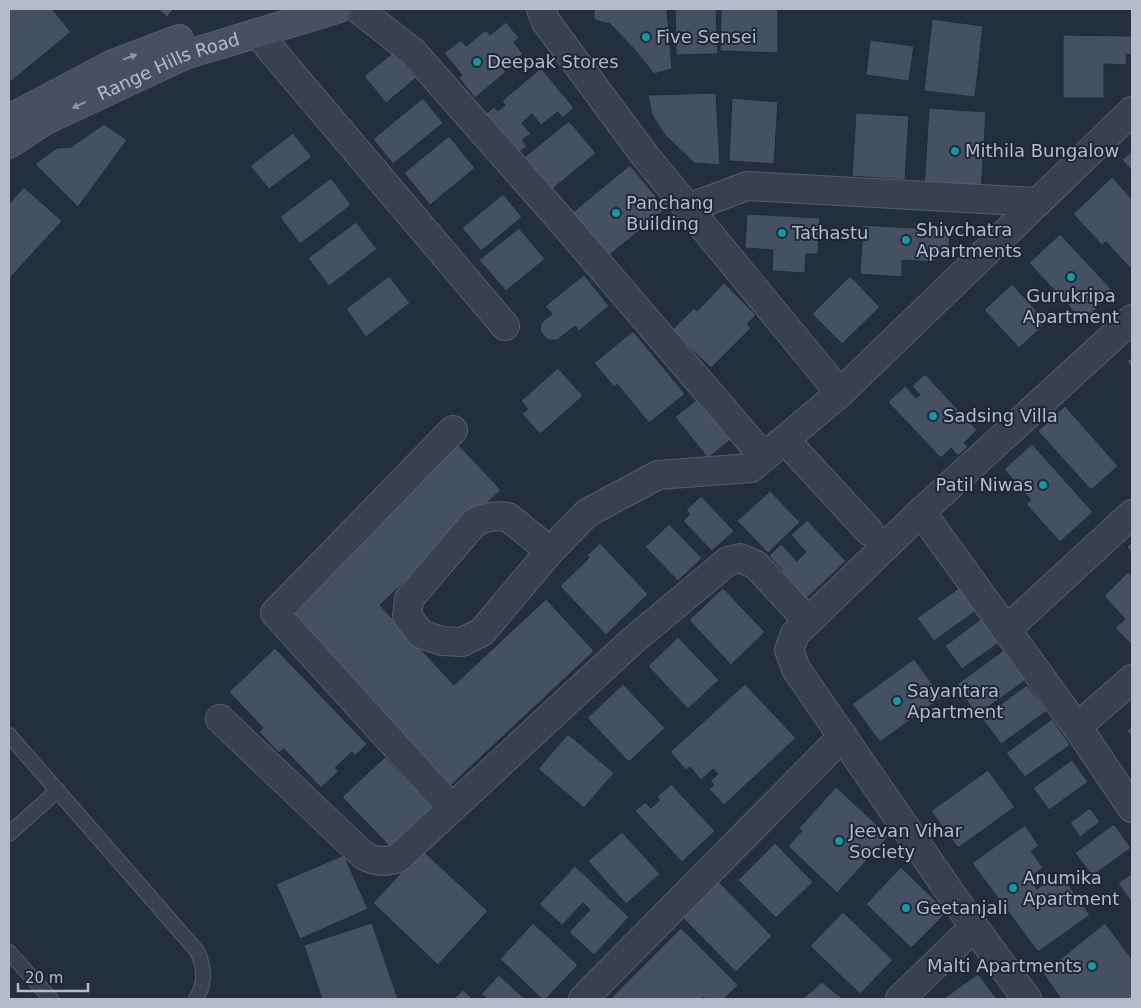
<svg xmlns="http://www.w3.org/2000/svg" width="1141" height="1008" font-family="'DejaVu Sans',sans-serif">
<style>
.building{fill:#455162;stroke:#1f2835}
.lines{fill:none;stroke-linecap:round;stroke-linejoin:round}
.service-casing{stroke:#565f6c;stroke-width:16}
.minor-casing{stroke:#565f6c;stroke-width:30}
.secondary-casing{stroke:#565f6c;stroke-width:30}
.service{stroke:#38414e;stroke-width:14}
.minor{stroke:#38414e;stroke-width:28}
.secondary{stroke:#465061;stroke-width:28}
.oneway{fill:#8e96a5}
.culture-dot{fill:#0f9aa8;stroke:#1d2633;stroke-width:2}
.labels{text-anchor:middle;stroke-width:4;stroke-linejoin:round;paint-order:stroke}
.poi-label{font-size:18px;fill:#b4bcc9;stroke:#1d2633;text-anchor:start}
.street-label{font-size:18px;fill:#b4bcc9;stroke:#1d2633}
</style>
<rect width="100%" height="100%" fill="#242f3e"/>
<g class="building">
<path d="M9 9H52L71 32 9 83Z"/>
<path d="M158 9H174L167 17Z"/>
<path d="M594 9H667L672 69 654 74 634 49 610 24 594 20Z"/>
<path d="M675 9H716L718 54 676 55Z"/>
<path d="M721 9H778V53L720 51Z"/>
<path d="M932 19 983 26 975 97 924 91Z"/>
<path d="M506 22 519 38 514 42 523 54 508 66 504 60 499 64 506 72 475 98 459 78 462 75 444 53 461 40 466 46 486 30 490 35Z"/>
<path d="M1063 35 1132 36V55L1126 54 1127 65 1104 64V98H1063Z"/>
<path d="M870 40 914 46 909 81 866 75Z"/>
<path d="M394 52 416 78 386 103 364 76Z"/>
<path d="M541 68 574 108 562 118 558 112 541 125 532 114 522 123 531 134 522 140 527 146 515 156 482 117 494 107 498 111 505 105 502 101Z"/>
<path d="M716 93 720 165 694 163 665 135 652 115 648 95Z"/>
<path d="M423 98 443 123 393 164 373 139Z"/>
<path d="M732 98 778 102 774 164 729 161Z"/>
<path d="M929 108 986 112 981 194 924 190Z"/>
<path d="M856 113 909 116 905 180 852 176Z"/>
<path d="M569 121 596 153 543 197 517 163Z"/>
<path d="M104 124 127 140 78 207 35 164 57 148 71 147Z"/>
<path d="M293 133 312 157 269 189 250 166Z"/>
<path d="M449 136 475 168 430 205 404 173Z"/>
<path d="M1132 151V171L1122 160Z"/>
<path d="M630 165 666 209 602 261 567 217Z"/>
<path d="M1112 177 1132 199V266L1130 268 1106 242 1102 245 1073 214Z"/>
<path d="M331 178 351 205 300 244 280 217Z"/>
<path d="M24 187 62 221 9 279V204Z"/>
<path d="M503 194 522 217 481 251 462 228Z"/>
<path d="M747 214 820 218 818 254H806L805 273 772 271 773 250 745 248Z"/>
<path d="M356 222 377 249 329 286 308 258Z"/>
<path d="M863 225 950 230 949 252 936 251 935 262 902 260V277L860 274Z"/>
<path d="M519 228 545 259 506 291 479 260Z"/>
<path d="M1060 234 1114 292 1083 321 1029 263Z"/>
<path d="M584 275 609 306 579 331 575 326 557 340H548L540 331 541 323 552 314 545 306Z"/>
<path d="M389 276 410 303 366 337 346 309Z"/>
<path d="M850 276 880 307 842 344 812 314Z"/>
<path d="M724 283 756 315 747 324 751 328 711 368 672 330 694 308 697 311Z"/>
<path d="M1012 284 1047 322 1019 348 984 310Z"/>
<path d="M633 331 685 394 649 423 617 384 614 387 594 363Z"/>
<path d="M1132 357V368L1127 361Z"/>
<path d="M558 368 583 396 540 434 522 414 528 409 521 401Z"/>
<path d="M925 374 977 430 964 443 968 447 958 456 951 448 941 458 888 402 905 386 916 398 920 395 912 386Z"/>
<path d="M700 397 733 438 708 458 675 417Z"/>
<path d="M1065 406 1118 466 1091 490 1038 431Z"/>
<path d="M456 442 501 490 380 605 454 685 546 599 594 651 447 789 289 613Z"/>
<path d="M1032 444 1093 512 1060 542 1026 504 1031 500 1004 469Z"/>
<path d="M770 491 800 522 768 553 737 521Z"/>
<path d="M701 496 734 531 712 551 683 521 690 514 686 510Z"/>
<path d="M807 520 846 561 802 603 776 575 782 570 769 556 781 544 797 561 806 552 791 535Z"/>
<path d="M669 524 702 558 678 581 645 547Z"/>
<path d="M1132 542V553L1127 547Z"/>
<path d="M600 543 648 594 606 635 560 586 589 558 587 555Z"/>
<path d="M1128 572 1132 576V645L1115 628 1125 619 1104 596Z"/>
<path d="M963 585 980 608 934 641 917 618Z"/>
<path d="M723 588 765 632 731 665 689 620Z"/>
<path d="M982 618 1000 642 962 669 945 646Z"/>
<path d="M678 637 719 680 688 709 648 666Z"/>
<path d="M1011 645 1033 675 977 715 956 685Z"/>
<path d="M275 648 367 744 355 756 352 752 335 768 339 771 321 788 284 749 279 753 259 732 263 728 229 692Z"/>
<path d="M914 659 942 697 880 742 852 704Z"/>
<path d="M623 684 665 728 629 762 587 718Z"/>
<path d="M745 684 796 738 724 805 709 789 714 785 710 781 718 774 713 769 701 780 690 767 686 770 670 752Z"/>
<path d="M1027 685 1047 711 1001 744 982 718Z"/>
<path d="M1052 719 1070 745 1025 777 1006 753Z"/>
<path d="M1132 726V737L1127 731Z"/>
<path d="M568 734 614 773 584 808 538 769Z"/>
<path d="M385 757 437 812 395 852 342 797Z"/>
<path d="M1072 760 1088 782 1049 810 1033 788Z"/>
<path d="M988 770 1015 807 958 848 931 811Z"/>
<path d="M671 784 715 831 682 862 635 811 645 802 651 808 660 800 657 797Z"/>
<path d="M836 787 889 836 837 893 788 846 802 831 799 828Z"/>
<path d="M1090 808 1100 822 1080 837 1070 823Z"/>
<path d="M1114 824 1131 848 1092 876 1075 853Z"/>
<path d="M1025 825 1039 846 1031 851 1043 868 1029 878 1037 889 1051 879 1057 886 1065 880 1090 915 1038 952 972 863Z"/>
<path d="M622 832 660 874 626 904 588 861Z"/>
<path d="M775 843 813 882 776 918 738 880Z"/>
<path d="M422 850 488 911 438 965 373 903Z"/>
<path d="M344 855 368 909 300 939 276 884Z"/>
<path d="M575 866 629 917 594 955 569 932 590 910 583 903 562 925 539 904Z"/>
<path d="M901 867 947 912 911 948 866 904Z"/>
<path d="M1132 873V903L1118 883Z"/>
<path d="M717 880 772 936 736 972 681 916Z"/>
<path d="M843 912 893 960 860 994 810 946Z"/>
<path d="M372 923 398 999H322L304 945Z"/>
<path d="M533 923 578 965 546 999H542L500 959Z"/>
<path d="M1105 923 1132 959V999H1061L1043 973Z"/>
<path d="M681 928 738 985 724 999H706L703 997 701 999H610Z"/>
<path d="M978 974 997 999H943Z"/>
<path d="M499 975 525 999H487L481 994Z"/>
<path d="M822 982 843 999H802Z"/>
<path d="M463 990 473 999H454Z"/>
</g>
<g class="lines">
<g class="service-casing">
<g id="service">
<path d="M9 735 197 951C205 968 206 983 196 999"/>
<path d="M9 834 58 790"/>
<path d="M9 952 51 999"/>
</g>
</g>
<g class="minor-casing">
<g id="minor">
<path d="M358 9 413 52 560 219 764 457"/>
<path d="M541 9 546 22 646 157 840 393"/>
<path d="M257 33 505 326"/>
<path d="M688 208 747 186 1038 202"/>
<path d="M785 440 869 531"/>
<path d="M921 512 1084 737 1132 808"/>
<path d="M550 551 508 517C495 515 485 517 474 523L409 599 407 616 421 634 442 641 462 642 482 632 550 551 587 513 658 475 751 468 840 393 1132 111"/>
<path d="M1006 630 1132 514"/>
<path d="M220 719 363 855C375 862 385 863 398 858L631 642 728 561 740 558 756 565 808 621"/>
<path d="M1077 727 1132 679"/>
<path d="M452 808 275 613 453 430"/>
<path d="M583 999 843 736"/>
<path d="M900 999 974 927"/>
<path d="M1027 999 974 927 796 669 789 650 795 634 921 512 1132 319"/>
</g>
</g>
<g class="secondary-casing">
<g id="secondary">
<path d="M9 119 113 64 179 39"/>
<path id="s1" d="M9 144 46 120 185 55 337 9"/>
</g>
</g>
<use href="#service" class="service"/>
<use href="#minor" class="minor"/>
<use href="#secondary" class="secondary"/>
</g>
<defs><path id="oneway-solid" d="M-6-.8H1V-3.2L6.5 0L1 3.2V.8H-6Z" transform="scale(1.25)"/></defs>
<g class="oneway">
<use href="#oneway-solid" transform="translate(130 57) rotate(-21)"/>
<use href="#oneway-solid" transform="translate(79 105) rotate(155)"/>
</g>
<g class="culture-dot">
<circle cx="646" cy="37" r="5"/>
<circle cx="477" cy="62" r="5"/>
<circle cx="955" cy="151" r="5"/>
<circle cx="616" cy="213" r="5"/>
<circle cx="782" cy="233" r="5"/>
<circle cx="906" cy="240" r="5"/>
<circle cx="1071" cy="277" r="5"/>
<circle cx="933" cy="416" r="5"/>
<circle cx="1043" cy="485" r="5"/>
<circle cx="897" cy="701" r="5"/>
<circle cx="839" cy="841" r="5"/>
<circle cx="1013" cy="888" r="5"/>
<circle cx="906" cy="908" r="5"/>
<circle cx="1092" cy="966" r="5"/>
</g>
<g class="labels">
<g class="poi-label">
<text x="656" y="43">Five Sensei</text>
<text x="487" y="68">Deepak Stores</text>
<text x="965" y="157">Mithila Bungalow</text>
<text x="626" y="209">Panchang<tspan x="626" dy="21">Building</tspan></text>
<text x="916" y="236">Shivchatra<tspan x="916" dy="21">Apartments</tspan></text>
<text x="792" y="239">Tathastu</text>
<text x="1071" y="302" text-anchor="middle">Gurukripa<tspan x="1071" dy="21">Apartment</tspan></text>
<text x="943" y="422">Sadsing Villa</text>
<text x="1033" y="491" text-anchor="end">Patil Niwas</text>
<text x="907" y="697">Sayantara<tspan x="907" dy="21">Apartment</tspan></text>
<text x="849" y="837">Jeevan Vihar<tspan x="849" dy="21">Society</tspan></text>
<text x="1023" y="884">Anumika<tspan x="1023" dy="21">Apartment</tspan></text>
<text x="916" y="914">Geetanjali</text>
<text x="1082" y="972" text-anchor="end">Malti Apartments</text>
</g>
<g class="street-label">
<text dy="6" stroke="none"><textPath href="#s1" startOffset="178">Range Hills Road</textPath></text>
</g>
</g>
<rect width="1141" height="1008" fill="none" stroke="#b4bcc9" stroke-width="20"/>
<path d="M18 983v8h70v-8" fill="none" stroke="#b4bcc9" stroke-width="2.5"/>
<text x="25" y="983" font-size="15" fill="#b4bcc9" stroke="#1d2633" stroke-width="4" paint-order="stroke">20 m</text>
</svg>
